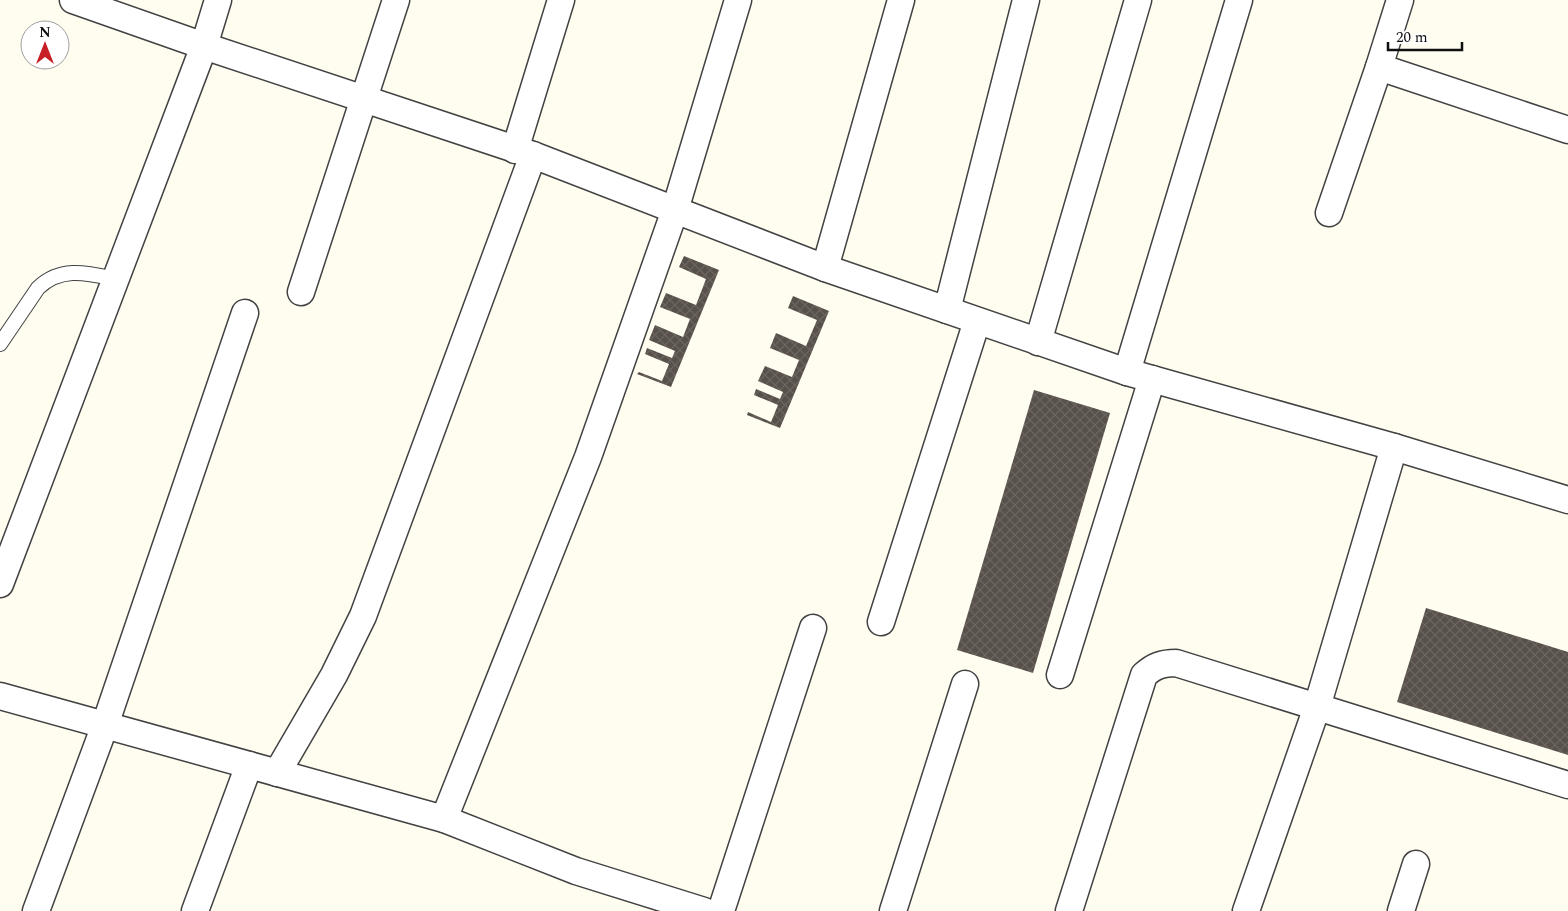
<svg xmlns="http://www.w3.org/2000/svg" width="1568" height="911" font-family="Spectral,serif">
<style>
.building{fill:url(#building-cross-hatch)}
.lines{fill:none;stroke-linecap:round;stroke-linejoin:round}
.lane-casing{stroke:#424242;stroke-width:16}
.street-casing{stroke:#424242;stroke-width:29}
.lane{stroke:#fff;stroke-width:14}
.street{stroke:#fff;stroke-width:26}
</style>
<defs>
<pattern id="building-cross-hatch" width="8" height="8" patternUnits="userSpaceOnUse" patternTransform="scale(1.25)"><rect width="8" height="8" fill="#58504a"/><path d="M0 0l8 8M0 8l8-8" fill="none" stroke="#6b6560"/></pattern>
</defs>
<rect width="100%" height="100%" fill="#fffcf0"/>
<g class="building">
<path d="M684 256 719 270 671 387 637 374 639 372 662 381 669 364 645 354 647 348 672 358 675 351 649 340 655 325 683 337 690 319 660 307 666 293 696 305 706 279 679 267Z"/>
<path d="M793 296 829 311 780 428 747 415 748 412 771 422 778 405 754 395 756 389 780 399 783 392 758 381 765 366 792 377 799 360 770 348 776 333 806 346 817 320 788 308Z"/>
<path d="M1034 390 1110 413 1033 673 957 650Z"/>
<path d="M1426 608 1568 652V755L1397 702Z"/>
</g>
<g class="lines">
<g class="lane-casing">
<path id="lane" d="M0 344 38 288C61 266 87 273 116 279"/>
</g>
<g class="street-casing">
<g id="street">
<path d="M73 0 204 46 533 155 825 268 1127 372 1394 447 1568 500"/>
<path d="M1379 67 1568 130"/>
<path d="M515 150 561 0"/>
<path d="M1329 213 1379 67 1400 0"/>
<path d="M825 268 901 0"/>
<path d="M301 292 396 0"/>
<path d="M947 310 1026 0"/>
<path d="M1038 342 1138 0"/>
<path d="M1127 372 1239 0"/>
<path d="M0 584 204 46 218 0"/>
<path d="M881 622 977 321"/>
<path d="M1060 675 1152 379"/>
<path d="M0 696 444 819 576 871 704 911"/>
<path d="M277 773 334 675 363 616 533 155"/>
<path d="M444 819 588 457 675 210 738 0"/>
<path d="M36 911 105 725 245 313"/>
<path d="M195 911 249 765"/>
<path d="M721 911 813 628"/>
<path d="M893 911 965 684"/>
<path d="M1069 911 1144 675C1154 666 1162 663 1176 663L1568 785"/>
<path d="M1246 911 1317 707 1394 447"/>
<path d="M1401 911 1416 864"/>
</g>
</g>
<use href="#lane" class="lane"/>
<use href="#street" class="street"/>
</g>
<g transform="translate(45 45)"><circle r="24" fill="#ffffff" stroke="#9f9f9f"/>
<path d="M0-4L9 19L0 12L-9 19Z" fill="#c81e25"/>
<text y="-8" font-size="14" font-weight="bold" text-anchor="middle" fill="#0f0f0f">N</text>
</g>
<path d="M1388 42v8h74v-8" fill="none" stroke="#0f0f0f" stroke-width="2.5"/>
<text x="1396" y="42" font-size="15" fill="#0f0f0f" stroke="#ffffff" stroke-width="4" paint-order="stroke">20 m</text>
</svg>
